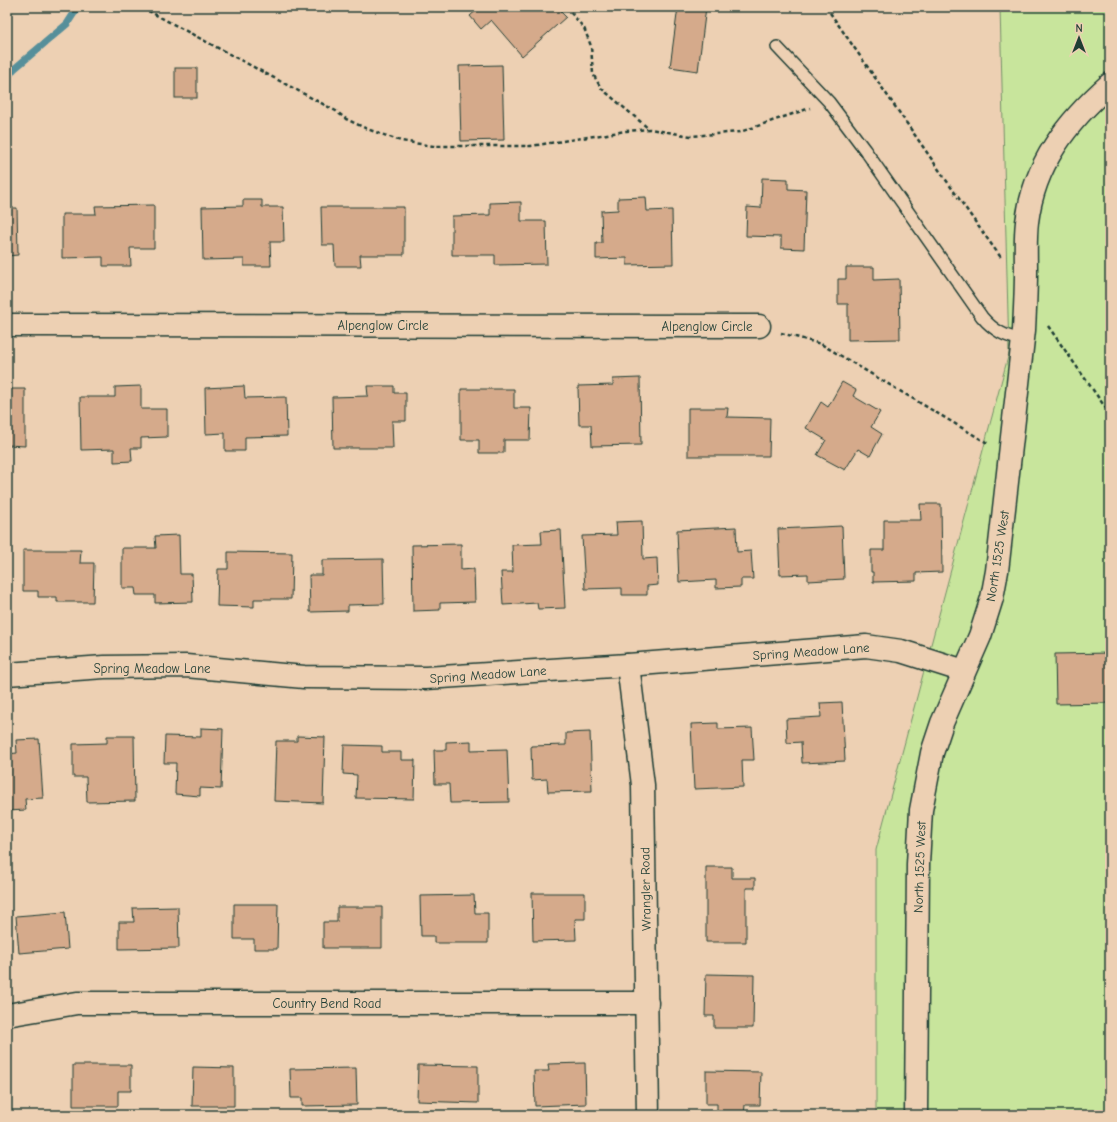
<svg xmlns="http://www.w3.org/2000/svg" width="1117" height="1122" font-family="'Comic Neue',sans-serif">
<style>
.green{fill:#c8e59c;stroke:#749168}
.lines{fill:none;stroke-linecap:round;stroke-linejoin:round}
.stream{stroke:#578f9a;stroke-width:7}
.building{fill:#d5aa8b;stroke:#1f3d34}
.lane-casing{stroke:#1f3d34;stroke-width:14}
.street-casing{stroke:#1f3d34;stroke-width:25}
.secondary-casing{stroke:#1f3d34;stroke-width:25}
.path{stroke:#1f3d34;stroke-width:2.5;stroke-dasharray:4 3;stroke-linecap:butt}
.lane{stroke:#edd0b3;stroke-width:11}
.street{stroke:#edd0b3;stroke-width:22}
.secondary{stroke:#edd0b3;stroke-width:22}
.labels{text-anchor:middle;stroke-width:3;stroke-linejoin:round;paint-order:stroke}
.street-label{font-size:13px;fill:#1f3d34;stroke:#edd0b3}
</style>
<rect width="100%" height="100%" fill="#edd0b3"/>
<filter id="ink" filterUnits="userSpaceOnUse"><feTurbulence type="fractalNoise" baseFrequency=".025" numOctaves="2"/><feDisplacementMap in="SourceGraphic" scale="8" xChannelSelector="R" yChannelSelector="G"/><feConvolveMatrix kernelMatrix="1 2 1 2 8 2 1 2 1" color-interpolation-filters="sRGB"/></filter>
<g filter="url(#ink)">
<path class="green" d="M1000 7H1110V1115H876V850L1009 353Z"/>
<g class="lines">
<path class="stream" d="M7 78 14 69 67 24 78 7"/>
</g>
<g class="building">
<path d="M480 7H556L566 17 522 56 491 20 481 29 470 16Z"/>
<path d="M678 7H706L698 71 670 67Z"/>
<path d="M502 65 504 140 461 141 459 66Z"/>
<rect x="175" y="68" width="22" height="30"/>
<path d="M762 178 788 179V189L806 190 804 249 781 248V237L746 236 747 207 761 208Z"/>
<path d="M646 197 647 211 672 210 673 264 627 265V258L596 259V243H602L601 211 618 210V198Z"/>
<path d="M243 200H262V207H283L284 242H270L271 266H244V259L203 260 202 207 243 206Z"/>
<path d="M521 202V221H546L547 264 495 265V255H452V216L490 215V203Z"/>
<path d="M154 205V248H130L131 266H103V257L62 258V214H96L95 206Z"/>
<path d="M321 207H404V255H360L361 266H335L334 245H322Z"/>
<path d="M7 208H17L18 255 7 256Z"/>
<path d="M846 267H874V280L899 279 900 339 848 340V304H838V279H846Z"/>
<path d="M640 378 641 445 592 446 591 425H579L578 386 613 385V379Z"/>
<path d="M842 382 856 390 853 396 880 412 871 427 882 434 870 456 858 449 845 470 817 455 826 440 806 428 821 402 828 407Z"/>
<path d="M141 386V409H167V437L141 438V448H131L132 461 114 462V449L81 450 80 397H115V387Z"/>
<path d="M244 386 245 398 286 397 287 436 245 437V451H225V433L206 434 205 388Z"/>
<path d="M367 386H394V393H406V421H392L393 448H333L332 397 368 396Z"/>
<path d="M7 389H25V446L7 445Z"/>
<path d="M461 389H514V408H531L530 440H504V453H479V440H461Z"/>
<path d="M688 408H728L727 417 770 418 769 456H688Z"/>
<path d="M920 504H941L942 572 916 573V581L873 582V572H871V550H884V520H921Z"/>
<path d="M642 521 643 559 657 558 658 585 647 586V595H622V588L585 589 582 536 617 535 616 522Z"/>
<path d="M842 526 844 579 808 581V574L780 575 778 529Z"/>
<path d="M736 527 737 552 751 551 753 579H741V587L716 588V580L679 582 677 530Z"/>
<path d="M561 530 565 608 538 609 537 603 503 605 501 572H513L512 545 542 544 541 531Z"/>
<path d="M179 535 180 574H192L193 602 155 603V595H136L135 588H122V548H156L155 536Z"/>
<path d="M461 544V570L474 569 475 602 440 603V610L413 611 412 545Z"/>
<path d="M23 550H81L80 563H94L93 602H57V597H38V591H23Z"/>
<path d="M228 552 292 553 291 599H254V607L217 606 218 569H228Z"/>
<path d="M383 559 384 604 348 605V611L310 612 309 575H322V560Z"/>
<path d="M1110 653V703L1056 704 1055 654Z"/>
<path d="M842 702 845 761 802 763 801 742 787 743 786 719 821 717 820 703Z"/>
<path d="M718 723V729L752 728 754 760H742L743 787 694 789 691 724Z"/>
<path d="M201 728 223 729 221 789 200 788V796L175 794 176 763H164L165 736 201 737Z"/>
<path d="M590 732 592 791 548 792 547 779 532 780 531 746 566 745V733Z"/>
<path d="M107 736H134L135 801 87 802 86 777H73V744L107 743Z"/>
<path d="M297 736 325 737 323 803 274 801 276 741H297Z"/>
<path d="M39 739 43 798 25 799 26 810 7 811V754L17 753 16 740Z"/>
<path d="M471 741V750L507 749 509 802 450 803 449 784H435L434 750H446V742Z"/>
<path d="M344 745 382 746V752H401V760H415L414 799 356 798 357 775 343 774Z"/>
<path d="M706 867H732V878H755V888H746V942H706Z"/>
<path d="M532 893H585V919H575L576 940 533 941Z"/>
<path d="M474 895 475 913H488V943H434V936H421L420 896Z"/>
<path d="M234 904H278L277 949H254V939H234Z"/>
<path d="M178 907 179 948 119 949V922H134L133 908Z"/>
<path d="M337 907H382V948H323V922H337Z"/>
<path d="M65 912 68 949 19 953 16 916Z"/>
<path d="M706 974 754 975 753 1028H714V1016H705Z"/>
<path d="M585 1063 586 1104 535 1106 534 1071H549L548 1064Z"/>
<path d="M73 1065H131V1091H118V1106H73Z"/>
<path d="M418 1065 478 1066V1103L417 1101Z"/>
<path d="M193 1067 234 1068V1106H192Z"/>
<path d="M356 1068 357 1105 302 1106V1098H291L290 1069Z"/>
<path d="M706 1071 761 1072 760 1105H745L744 1115H717V1104H706Z"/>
</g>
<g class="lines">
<g class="lane-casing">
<path id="lane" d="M777 47 829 102 865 150 982 317C994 331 1006 337 1023 340"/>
</g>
<g class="street-casing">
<g id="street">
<path d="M7 325 759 326"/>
<path d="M628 665 643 785 648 1115"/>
<path d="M7 1015 77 1003H647"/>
</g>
</g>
<g class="secondary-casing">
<g id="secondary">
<path d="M7 674 104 667 186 666 304 677 426 678 628 665 866 646 901 651 964 671"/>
<path d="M916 1115 918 864 921 810 932 753 942 723 980 636 992 598 997 571 1024 330C1025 310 1026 291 1026 271 1026 255 1025 239 1027 222 1034 164 1067 122 1110 84"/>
</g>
</g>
<g class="path">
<path d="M142 7 158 16 336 111 346 119 367 129 401 141 433 146H531L626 131 650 129 691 136 740 132 810 108"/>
<path d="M566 7 584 28 591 46 593 74 601 88 649 129"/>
<path d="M826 7 971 216 1002 259"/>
<path d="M1048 326 1110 414"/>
<path d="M781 333 821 344 989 444"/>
</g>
<use href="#lane" class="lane"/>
<use href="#street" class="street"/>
<use href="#secondary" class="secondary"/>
</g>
</g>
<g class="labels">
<g class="street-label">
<text x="383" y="330">Alpenglow Circle</text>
<text x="707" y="331">Alpenglow Circle</text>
<text transform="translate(997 556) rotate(-81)" y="5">North 1525 West</text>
<text transform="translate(811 651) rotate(-4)" y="5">Spring Meadow Lane</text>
<text x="152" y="673">Spring Meadow Lane</text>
<text transform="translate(488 674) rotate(-4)" y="5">Spring Meadow Lane</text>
<text transform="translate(919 867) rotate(-88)" y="5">North 1525 West</text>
<text transform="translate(645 889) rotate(-91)" y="5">Wrangler Road</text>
<text x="327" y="1008">Country Bend Road</text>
</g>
</g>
<rect width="1117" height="1122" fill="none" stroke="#edd0b3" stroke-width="24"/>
<rect x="12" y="12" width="1093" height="1098" fill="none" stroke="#1f3d34" stroke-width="1.5" filter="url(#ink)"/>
<g transform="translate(1079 38)" stroke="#edd0b3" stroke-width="3" paint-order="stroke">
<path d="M0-3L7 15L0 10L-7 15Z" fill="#1f3d34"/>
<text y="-6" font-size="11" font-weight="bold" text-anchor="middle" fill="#1f3d34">N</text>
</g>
</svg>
